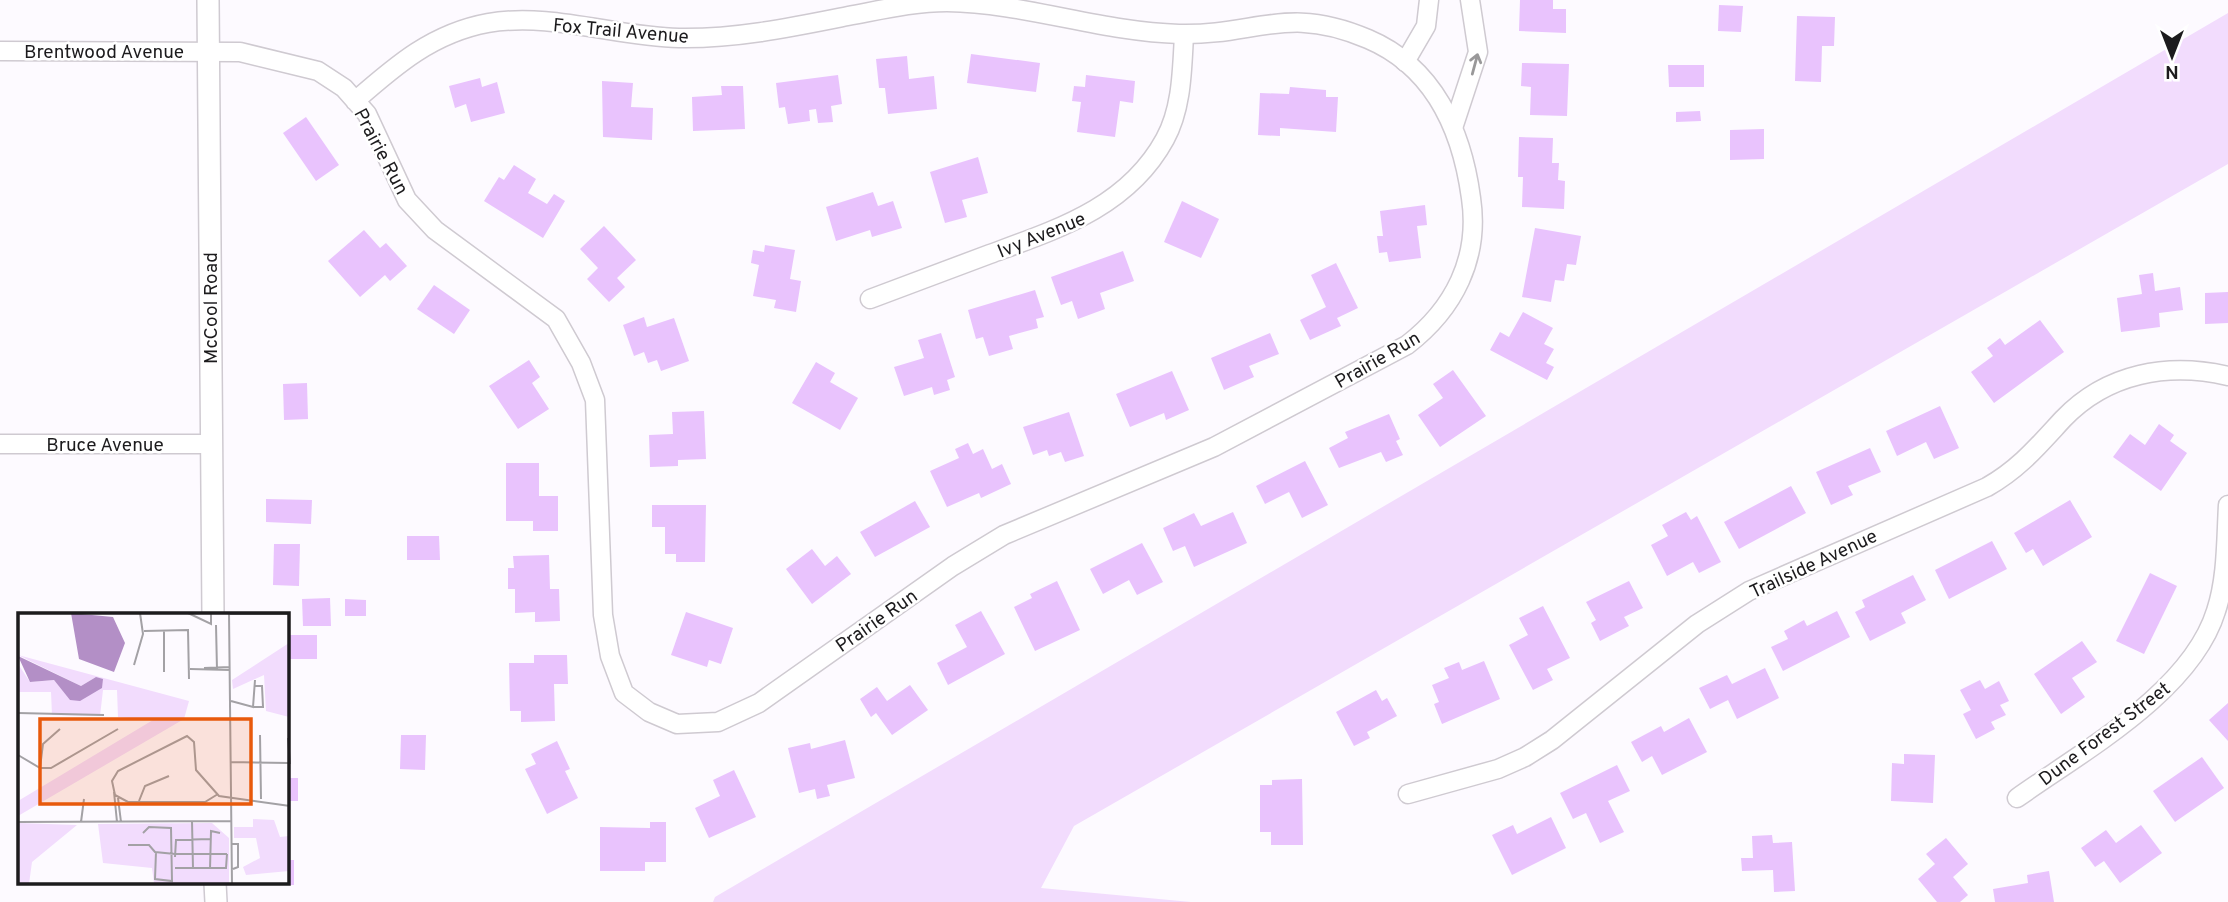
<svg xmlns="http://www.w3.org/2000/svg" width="2228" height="902" font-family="Overpass,sans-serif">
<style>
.green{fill:#f2dcfd}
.building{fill:#e9c3fd}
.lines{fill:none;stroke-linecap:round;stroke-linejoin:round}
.minor-casing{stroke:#cfcad1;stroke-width:21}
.tertiary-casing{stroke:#cfcad1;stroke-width:24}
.minor{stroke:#fff;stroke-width:18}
.tertiary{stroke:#fff;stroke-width:21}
.oneway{stroke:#999899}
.labels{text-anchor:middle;stroke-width:5;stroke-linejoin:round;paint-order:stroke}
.street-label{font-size:19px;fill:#1c1b1d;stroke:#fff}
.inset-road{fill:none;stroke:#a3a1a5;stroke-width:2}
.view{fill:#e8590c;fill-opacity:0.15;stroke:#e8590c;stroke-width:3.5}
.inset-edge{fill:none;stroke:#1c1b1d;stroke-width:3.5}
</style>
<rect width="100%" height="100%" fill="#fdfaff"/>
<path class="green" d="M2228 13V164L1074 826 1041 888 1191 902H713L715 897Z"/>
<g class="building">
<path d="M1520 0H1553V9H1566V33L1519 31Z"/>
<path d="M1719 5 1743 6 1741 32 1718 31Z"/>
<path d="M1797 16 1835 17 1834 46H1822L1821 82 1795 81Z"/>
<path d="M971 54 1040 63 1036 92 967 83Z"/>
<path d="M907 56 909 79 934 76 937 109 888 114 885 88H879L876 59Z"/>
<path d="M1522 63 1569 64 1567 116 1530 115 1531 87 1521 86Z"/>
<path d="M1668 65H1704V87H1669Z"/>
<path d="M838 75 842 104 831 106 833 122 818 123 816 109 809 110 810 121 788 124 785 107 779 108 776 83Z"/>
<path d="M1086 75 1135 81 1133 103 1120 101 1115 137 1077 132 1081 102 1072 101 1074 86 1085 87Z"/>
<path d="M480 78 482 87 497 82 505 113 471 122 466 104 455 108 449 86Z"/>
<path d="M602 81 633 83 631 107 653 108 652 140 603 137Z"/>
<path d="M721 86H743L745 129 693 131 692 97 722 95Z"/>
<path d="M1290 87 1326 90V97H1338L1336 132 1280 128V136L1258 135 1260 93 1289 94Z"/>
<path d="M1700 111 1701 121 1676 122V112Z"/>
<path d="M306 117 339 165 316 181 283 133Z"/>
<path d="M1764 129V159L1730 160V130Z"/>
<path d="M1519 137 1553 138 1552 163H1559L1558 180 1565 181 1564 209 1522 207 1523 177H1518Z"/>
<path d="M978 157 988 193 962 200 967 217 945 223 930 172Z"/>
<path d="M514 165 536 179 528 193 547 204 554 194 565 201 543 238 484 201 499 177 504 180Z"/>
<path d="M873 192 878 206 893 201 902 228 872 237 870 230 836 241 826 207Z"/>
<path d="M1182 201 1219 219 1201 258 1164 242Z"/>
<path d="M1425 205 1427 225 1417 226 1421 258 1389 262 1387 252 1379 253 1377 236H1383L1380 211Z"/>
<path d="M604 226 636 260 617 278 625 287 609 302 587 279 598 268 580 249Z"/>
<path d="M1535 228 1581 236 1576 265 1567 264 1564 281 1555 280 1551 302 1522 297Z"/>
<path d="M364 230 380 248 386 243 407 266 390 281 385 275 360 297 328 261Z"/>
<path d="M765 245 795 250 790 279 801 281 796 312 774 308 776 300 753 296 759 265 751 263 753 250 764 252Z"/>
<path d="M1123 251 1134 281 1100 293 1105 309 1078 319 1072 301 1061 305 1051 277Z"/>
<path d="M1336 263 1358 308 1337 318 1341 326 1310 340 1300 320 1326 307 1311 275Z"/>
<path d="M2153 273 2155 291 2180 287 2183 310 2159 313 2160 327 2121 332 2117 298 2142 294 2139 275Z"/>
<path d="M434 285 470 310 454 334 417 309Z"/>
<path d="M1035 290 1044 317 1036 319 1038 328 1009 336 1013 349 989 356 983 337 976 339 968 310Z"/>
<path d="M2228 292V323L2205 324V293Z"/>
<path d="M1523 312 1553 328 1544 344 1554 349 1546 363 1554 367 1547 380 1490 350 1500 332 1509 337Z"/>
<path d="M644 317 647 327 674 318 689 361 661 371 657 360 648 363 644 352 634 356 623 325Z"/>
<path d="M2040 320 2064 352 1994 403 1971 372 1993 356 1987 348 2000 338 2005 345Z"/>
<path d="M941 333 955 377 947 380 950 390 934 395 932 387 904 396 894 367 924 358 918 340Z"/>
<path d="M1270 333 1279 354 1249 366 1254 377 1224 390 1211 358Z"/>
<path d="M529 360 540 377 532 383 549 409 518 429 489 386Z"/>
<path d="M816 362 835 373 830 382 858 398 840 430 792 403Z"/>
<path d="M1453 370 1486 416 1440 447 1418 415 1443 398 1433 384Z"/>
<path d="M1172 371 1189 410 1166 420 1164 413 1130 427 1116 394Z"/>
<path d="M307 383 308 419 284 420 283 384Z"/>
<path d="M1940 406 1959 448 1934 459 1926 442 1897 456 1886 431Z"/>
<path d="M704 411 706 459 678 460V466L650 467 649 435 673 434 672 412Z"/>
<path d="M1069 412 1084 456 1065 462 1061 452 1049 456 1047 450 1033 455 1023 427Z"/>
<path d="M1389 414 1400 439 1396 441 1403 455 1386 462 1381 452 1339 468 1329 448 1348 438 1345 432Z"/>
<path d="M2159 424 2174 435 2170 441 2187 453 2161 491 2113 457 2130 434 2145 445Z"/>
<path d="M968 443 973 454 983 449 992 469 1002 464 1011 484 981 498 979 493 947 507 930 471 959 458 955 449Z"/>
<path d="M1870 448 1881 472 1848 486 1853 495 1831 505 1816 472Z"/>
<path d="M1305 461 1328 505 1302 518 1289 492 1265 504 1256 486Z"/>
<path d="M506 463H539V496H558V531H533V521H506Z"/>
<path d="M1791 486 1806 513 1739 549 1724 522Z"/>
<path d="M266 499 312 500 311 524 266 522Z"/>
<path d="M2070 500 2092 537 2043 566 2033 549 2026 553 2014 533Z"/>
<path d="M915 501 930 527 875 557 860 532Z"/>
<path d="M652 505H706L705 562H676V554H665V527H652Z"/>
<path d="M1233 512 1247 543 1194 567 1185 546 1173 551 1163 528 1194 513 1201 526Z"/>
<path d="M1686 512 1691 520 1697 516 1721 562 1699 573 1693 562 1667 576 1651 545 1668 536 1662 525Z"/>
<path d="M407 536H439L440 560H407Z"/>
<path d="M1992 541 2007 569 1949 599 1935 570Z"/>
<path d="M1142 543 1163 582 1137 595 1129 580 1103 594 1090 569Z"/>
<path d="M274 544H300L299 586 273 585Z"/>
<path d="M812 549 825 566 837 556 851 574 812 604 786 569Z"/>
<path d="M549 555 550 589H559L560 621 535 622V612L515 613V589H508V568H514L513 556Z"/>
<path d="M2150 573 2177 586 2144 654 2116 641Z"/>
<path d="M1913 575 1926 600 1901 613 1906 623 1870 641 1855 612 1865 607 1862 600Z"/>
<path d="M1057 581 1080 630 1035 651 1014 607 1032 598 1030 594Z"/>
<path d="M1629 581 1643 608 1624 617 1629 626 1600 641 1591 623 1596 620 1586 602Z"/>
<path d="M330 598 331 626H303L302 599Z"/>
<path d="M345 599 366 600V616H345Z"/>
<path d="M1543 606 1570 658 1547 669 1553 680 1533 690 1509 645 1528 635 1519 618Z"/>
<path d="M981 611 1005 654 948 685 937 663 967 647 955 625Z"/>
<path d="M1837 611 1850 637 1783 671 1771 647 1788 639 1784 631 1804 620 1807 626Z"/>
<path d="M686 612 733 628 721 664 709 660 707 667 671 655Z"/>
<rect x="287" y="635" width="30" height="24"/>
<path d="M2082 641 2097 662 2072 678 2085 697 2061 714 2034 674Z"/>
<path d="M534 655H567L568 684H554L555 721 521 722V711H510L509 663H534Z"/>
<path d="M1484 661 1500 699 1442 724 1434 704 1439 702 1432 685 1449 678 1444 668 1459 662 1462 670Z"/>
<path d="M1765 668 1779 698 1737 719 1728 700 1710 709 1699 688 1727 675 1732 684Z"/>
<path d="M1980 680 1985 689 1999 681 2009 701 2000 705 2006 715 1991 722 1995 729 1976 739 1963 714 1971 710 1960 690Z"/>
<path d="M910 685 928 710 892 735 876 713 871 717 860 699 877 687 887 701Z"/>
<path d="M1376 690 1382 701 1387 698 1397 716 1367 732 1370 738 1354 746 1336 712Z"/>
<path d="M2228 703V741L2209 720Z"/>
<path d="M1689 718 1707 752 1662 775 1652 756 1642 762 1631 742 1661 726 1664 732Z"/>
<path d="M401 735H426L425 770 400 769Z"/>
<path d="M845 740 855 778 827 785 830 796 817 799 815 789 799 793 788 748 810 743 811 749Z"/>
<path d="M557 741 570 769 565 771 578 798 547 814 525 769 536 764 531 754Z"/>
<path d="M1904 754 1935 755 1933 803 1891 801 1892 763 1904 764Z"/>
<path d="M2202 757 2224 788 2175 822 2153 791Z"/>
<path d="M1617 765 1630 791 1608 801 1624 832 1600 843 1586 813 1573 819 1560 793Z"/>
<path d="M734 770 756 817 709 838 695 808 720 796 713 780Z"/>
<rect x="287" y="778" width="11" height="23"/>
<path d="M1302 779 1303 845H1271V832H1260V785H1272V780Z"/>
<path d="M1551 817 1566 848 1512 875 1492 835 1513 825 1517 834Z"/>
<path d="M650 822H666V862H645V871H600V827L650 828Z"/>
<path d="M2141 825 2162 853 2120 883 2104 861 2095 867 2081 848 2106 830 2116 843Z"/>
<path d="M1772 835 1773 843 1792 842 1795 891 1774 892 1773 870 1742 871 1741 858H1753L1752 836Z"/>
<path d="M1946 838 1968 864 1953 877 1968 895 1960 902H1937L1918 879 1935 864 1926 854Z"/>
<rect x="287" y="860" width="7" height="25"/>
<path d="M2049 871 2054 902H1995L1993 889 2028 883 2027 875Z"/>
</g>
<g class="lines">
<g class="minor-casing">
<g id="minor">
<path d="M0 51 240 52 318 71 344 88 367 114 407 200 435 230 556 319 581 363 595 400 603 615 610 656 624 693 649 712 677 724 718 722 759 703 953 566 1004 535 1214 447 1407 345C1454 309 1480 258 1471 198 1462 131 1434 67 1368 39 1287 4 1255 36 1179 34 1101 32 1025 3 947 2 914 2 881 10 848 16 793 27 736 39 679 38 616 37 551 12 488 23 433 33 396 65 355 101"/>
<path d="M1405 62 1426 26 1429 0"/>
<path d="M1454 125 1478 52 1470 0"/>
<path d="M870 299C910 284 950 269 990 254 1058 229 1128 207 1165 139 1182 108 1182 70 1184 35"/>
<path d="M0 444H211"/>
<path d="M1408 794 1498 769 1525 757 1552 740 1697 624 1749 591 1987 487C2019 469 2038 446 2063 419 2107 373 2168 362 2228 376"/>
<path d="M2017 798C2083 751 2191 692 2216 611 2227 578 2226 540 2228 505"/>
</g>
</g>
<g class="tertiary-casing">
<g id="tertiary">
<path d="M208 0 213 615"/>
<path d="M215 883 216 902"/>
</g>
</g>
<use href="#minor" class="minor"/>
<use href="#tertiary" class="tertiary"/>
</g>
<defs><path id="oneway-shaft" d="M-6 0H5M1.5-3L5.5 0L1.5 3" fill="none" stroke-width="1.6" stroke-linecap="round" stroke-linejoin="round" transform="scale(1.75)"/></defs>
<use class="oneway" href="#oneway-shaft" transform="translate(1475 64) rotate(-75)"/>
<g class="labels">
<g class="street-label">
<text transform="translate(621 30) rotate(5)" y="7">Fox Trail Avenue</text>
<text x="104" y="58">Brentwood Avenue</text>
<text transform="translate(382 151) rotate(62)" y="7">Prairie Run</text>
<text transform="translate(1041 234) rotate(-22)" y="7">Ivy Avenue</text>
<text transform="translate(210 308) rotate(-90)" y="7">McCool Road</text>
<text transform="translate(1377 359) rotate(-30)" y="7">Prairie Run</text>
<text x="105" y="451">Bruce Avenue</text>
<text transform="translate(1813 563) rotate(-25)" y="7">Trailside Avenue</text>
<text transform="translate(876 620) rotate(-35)" y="7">Prairie Run</text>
<text transform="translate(2104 733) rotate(-37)" y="7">Dune Forest Street</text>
</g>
</g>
<g transform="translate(18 613)">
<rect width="271" height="271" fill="#fdfaff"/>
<path d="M271 30V104L248 98 246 62 215 76 214 67ZM0 42 171 88 166 106 0 203V188L135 107 100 104 99 77H85L82 103 34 102 33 79H0V51L12 69 36 67 53 87 78 64 63 73ZM235 206 256 207 262 224 271 223V258L228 262 225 254 242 245 238 225H216V214H235ZM0 210 59 212 14 249 11 271H0ZM194 210 211 225V271L136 270 134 255 85 250 80 211Z" fill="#f2dcfd"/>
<path d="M53 0 95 4 107 30 96 59 61 46ZM0 43 63 73 78 64 85 66 84 75 62 88 52 87 36 67 12 69Z" fill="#b38fc6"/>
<path class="inset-road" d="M170 0 193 11V0M211 0 214 271M211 1H272M198 12 199 57M126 18 170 17 171 66M116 52 125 21 122 0M186 55 212 54M172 56 212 57M146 59V17M213 88 235 94 237 67M236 94H245L244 73H237M0 100 86 102M242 122 243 186M270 125 272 151M0 142 22 155H33L100 116M213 149 271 150M22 155 25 131 42 116M96 179 99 209M200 181 187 189H110L97 182 94 168 100 158 169 123 176 129 178 157 201 183 272 193M100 185 103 209M121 188 127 173 151 163M174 208 175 256M0 209 214 208M63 209 66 186M125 220 131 214 153 215 154 268 137 266 138 239M214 231H220V254L215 256M110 232H131L137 239 157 241H209M157 244 158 227 192 226M157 255H208L209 241M192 256 193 218 202 220"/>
<path class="view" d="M22 106H233V191H22Z"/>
<rect width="271" height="271" class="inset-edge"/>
</g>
<g transform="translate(2172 56) rotate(180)" stroke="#ffffff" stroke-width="5" paint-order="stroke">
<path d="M0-5L12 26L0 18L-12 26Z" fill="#1c1b1d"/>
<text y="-10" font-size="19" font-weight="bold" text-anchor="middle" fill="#1c1b1d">N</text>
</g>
</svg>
